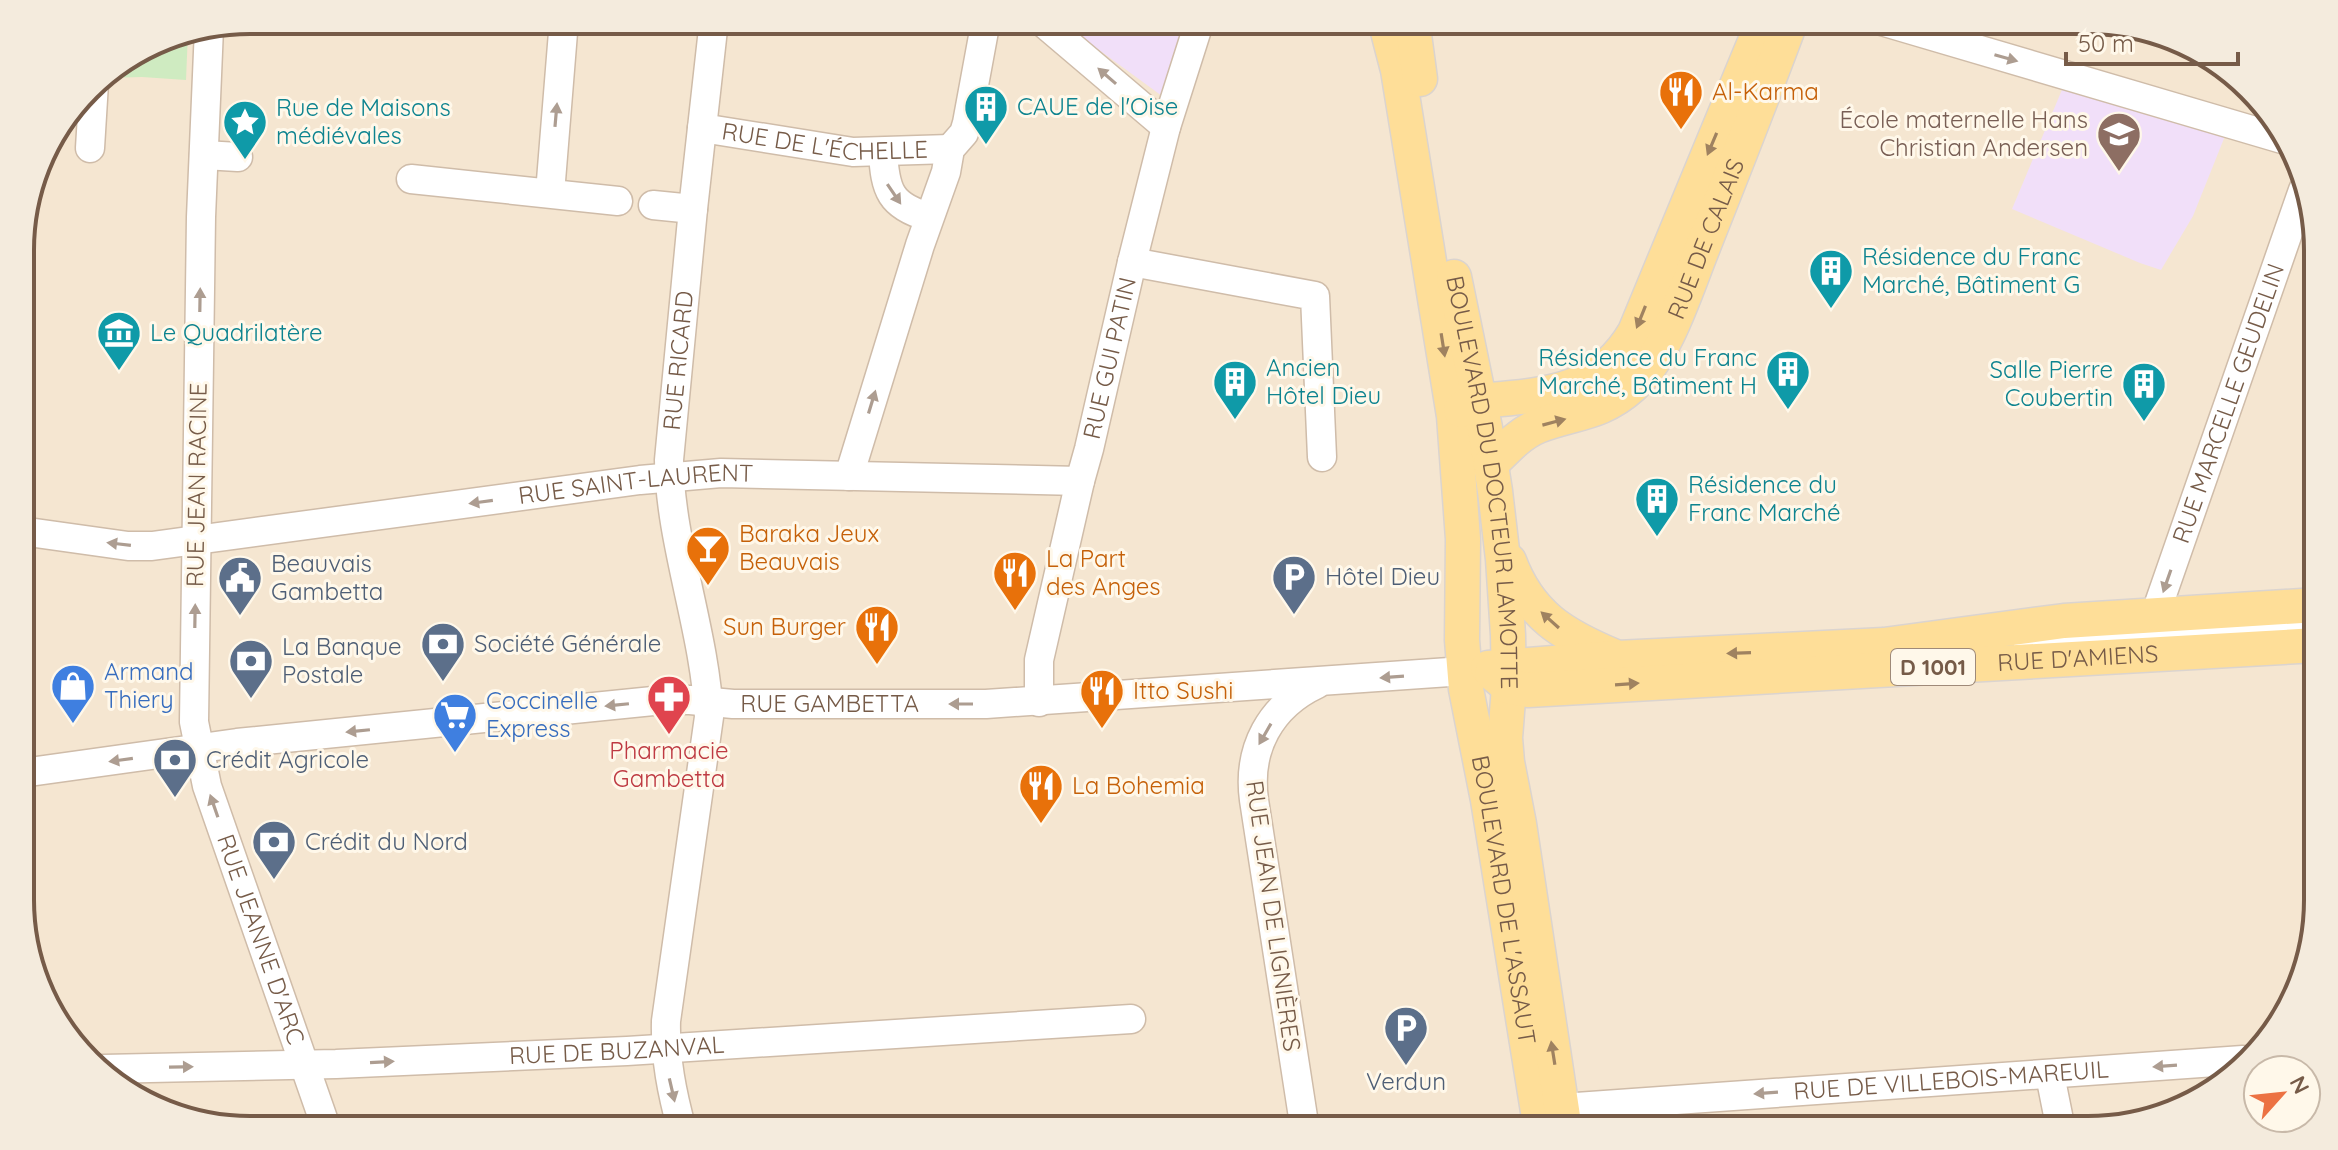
<svg xmlns="http://www.w3.org/2000/svg" width="2338" height="1150" font-family="Quicksand,sans-serif">
<style>
.residential{fill:#f5e6d1}
.education{fill:#f1dff9}
.green{fill:#cfebc1}
.lines{fill:none;stroke-linecap:round;stroke-linejoin:round}
.minor-casing{stroke:#cfbca9;stroke-width:31}
.major-casing{stroke:#dbd4cf;stroke-width:37}
.minor{stroke:#fff;stroke-width:28}
.major{stroke:#fede98;stroke-width:34}
.oneway{fill:#ad9d91}
.oneway2{fill:#9f8260}
.labels{text-anchor:middle;stroke-width:6;stroke-linejoin:round;paint-order:stroke}
.shield{fill:#fff8ea;stroke:#9f8a79;stroke-width:2}
.shield-label{font-size:22px;font-weight:bold;fill:#765b48}
.food-label{font-size:24px;fill:#c56008;stroke:#fff8ea;text-anchor:start}
.culture-label{font-size:24px;fill:#0d838f;stroke:#fff8ea;text-anchor:start}
.education-label{font-size:24px;fill:#785e54;stroke:#fff8ea;text-anchor:end}
.street-label{font-size:24px;fill:#765b48;stroke:#fff8ea}
.service-label{font-size:24px;fill:#4e5e75;stroke:#fff8ea;text-anchor:start}
.shop-label{font-size:24px;fill:#366cbe;stroke:#fff8ea;text-anchor:start}
.health-label{font-size:24px;fill:#be3a42;stroke:#fff8ea}
.rim{fill:none;stroke:#765b48;stroke-width:4}
</style>
<rect width="100%" height="100%" fill="#fdf4e3"/>
<path class="residential" d="M250 20H2088L2189 44 2271 110 2316 221 2318 900 2294 1001 2216 1091 2102 1130H250L149 1106 67 1040 22 930 21 235 44 148 98 77 163 37Z"/>
<g class="education">
<path d="M1058 20H1188L1162 96Z"/>
<path d="M2064 85 2225 136 2193 216 2161 270 2140 263 2012 209Z"/>
</g>
<path class="green" d="M188 32 186 80 142 77 106 78V73L163 37Z"/>
<g class="lines">
<g class="minor-casing">
<g id="minor">
<path d="M1040 20 1166 127"/>
<path d="M1878 20 2282 139"/>
<path id="s1" d="M209 28 201 217 194 722 207 786 327 1130"/>
<path id="s2" d="M702 128 853 152 950 149"/>
<path d="M90 148 94 83"/>
<path d="M883 152C885 190 890 206 929 217"/>
<path d="M204 155 238 157"/>
<path d="M411 179 618 201"/>
<path d="M550 193 564 20"/>
<path d="M653 205 693 209"/>
<path d="M1132 262 1315 296 1322 457"/>
<path d="M849 476 920 245 946 172 950 149 964 133 967 123 986 20"/>
<path id="s3" d="M21 531 128 546H152L640 480 721 473 1080 481"/>
<path id="s4" d="M2155 615 2303 190"/>
<path d="M2027 640 2317 623"/>
<path id="s5" d="M1039 702V660L1080 481 1089 449 1132 262 1166 127 1200 20"/>
<path id="s6" d="M22 773 237 743 663 700H690L733 704H986L1464 671"/>
<path id="s7" d="M103 1069 336 1064 627 1051 1131 1019"/>
<path d="M2050 1075 2061 1130"/>
<path id="s8" d="M1562 1108 2243 1060"/>
<path id="s9" d="M682 1130C672 1093 665 1059 666 1021L709 717C705 631 670 544 669 460L693 209 714 20"/>
<path d="M1305 1130 1254 800C1247 749 1270 706 1317 684"/>
</g>
</g>
<g class="major-casing">
<g id="major">
<path id="s10" d="M1385 20 1398 70 1454 416 1463 539 1462 640 1466 689 1488 800 1541 1130"/>
<path d="M1412 20 1420 79"/>
<path id="s11" d="M1454 277 1485 428 1495 491 1503 559 1508 635 1509 687 1505 738 1507 762 1519 824 1565 1130"/>
<path d="M1461 410 1469 404 1479 401C1544 395 1599 394 1635 332L1764 20"/>
<path id="s12" d="M1491 464C1505 450 1519 434 1538 426 1573 412 1600 415 1632 386 1666 356 1686 289 1703 247 1733 171 1763 96 1791 20"/>
<path d="M1509 561C1529 615 1563 635 1613 656"/>
<path d="M1488 668 1617 658 1884 645 2064 621 2317 605"/>
<path id="s13" d="M1492 673 1509 687 1528 690 2317 645"/>
</g>
</g>
<use href="#minor" class="minor"/>
<use href="#major" class="major"/>
</g>
<defs><path id="oneway-solid" d="M-6-.8H1V-3.2L6.5 0L1 3.2V.8H-6Z" transform="scale(2)"/></defs>
<g class="oneway">
<use href="#oneway-solid" transform="translate(2006 58) rotate(16)"/>
<use href="#oneway-solid" transform="translate(1107 76) rotate(-139)"/>
<use href="#oneway-solid" transform="translate(556 115) rotate(-85)"/>
<use href="#oneway-solid" transform="translate(894 194) rotate(56)"/>
<use href="#oneway-solid" transform="translate(200 300) rotate(-89)"/>
<use href="#oneway-solid" transform="translate(872 402) rotate(-73)"/>
<use href="#oneway-solid" transform="translate(481 502) rotate(172)"/>
<use href="#oneway-solid" transform="translate(119 544) rotate(-173)"/>
<use href="#oneway-solid" transform="translate(2167 581) rotate(109)"/>
<use href="#oneway-solid" transform="translate(195 616) rotate(-89)"/>
<use href="#oneway-solid" transform="translate(1392 677) rotate(176)"/>
<use href="#oneway-solid" transform="translate(961 704) rotate(-180)"/>
<use href="#oneway-solid" transform="translate(617 705) rotate(174)"/>
<use href="#oneway-solid" transform="translate(358 731) rotate(174)"/>
<use href="#oneway-solid" transform="translate(1265 734) rotate(120)"/>
<use href="#oneway-solid" transform="translate(121 760) rotate(172)"/>
<use href="#oneway-solid" transform="translate(214 806) rotate(-109)"/>
<use href="#oneway-solid" transform="translate(382 1062) rotate(-3)"/>
<use href="#oneway-solid" transform="translate(2165 1066) rotate(176)"/>
<use href="#oneway-solid" transform="translate(181 1067) rotate(-1)"/>
<use href="#oneway-solid" transform="translate(672 1090) rotate(77)"/>
<use href="#oneway-solid" transform="translate(1766 1093) rotate(176)"/>
</g>
<g class="oneway2">
<use href="#oneway-solid" transform="translate(1712 144) rotate(113)"/>
<use href="#oneway-solid" transform="translate(1641 317) rotate(112)"/>
<use href="#oneway-solid" transform="translate(1443 345) rotate(81)"/>
<use href="#oneway-solid" transform="translate(1554 422) rotate(-15)"/>
<use href="#oneway-solid" transform="translate(1550 620) rotate(-138)"/>
<use href="#oneway-solid" transform="translate(1739 653) rotate(178)"/>
<use href="#oneway-solid" transform="translate(1627 684) rotate(-4)"/>
<use href="#oneway-solid" transform="translate(1553 1053) rotate(-99)"/>
</g>
<defs>
<g id="restaurant-pin" transform="scale(2.3)"><path d="M0 17L-7.5 6A9.5 9.5 0 1 1 7.5 6Z" fill="#e8710a" stroke="#fff8ea"/><path d="M-5-6h1v4h1v-4h1v4h1v-4h1v5L-1.5 .5V6h-2V.5L-5-1ZM5-6V6H3V1.5H1.5Q1.5-4 5-6Z" fill="#fff"/></g>
<g id="building-pin" transform="scale(2.3)"><path d="M0 17L-7.5 6A9.5 9.5 0 1 1 7.5 6Z" fill="#0f9aa8" stroke="#fff8ea"/><path d="M-4-6H4V6H1V3H-1V6H-4ZM-2.5-4.3h1.7v1.8h-1.7ZM.8-4.3h1.7v1.8H.8ZM-2.5-1h1.7V.8h-1.7ZM.8-1h1.7V.8H.8Z" fill="#fff"/></g>
<g id="sight-pin" transform="scale(2.3)"><path d="M0 17L-7.5 6A9.5 9.5 0 1 1 7.5 6Z" fill="#0f9aa8" stroke="#fff8ea"/><path d="M0-6L1.8-2.2L6-1.7L2.9 1.2L3.7 5.4L0 3.3L-3.7 5.4L-2.9 1.2L-6-1.7L-1.8-2.2Z" fill="#fff"/></g>
<g id="school-pin" transform="scale(2.3)"><path d="M0 17L-7.5 6A9.5 9.5 0 1 1 7.5 6Z" fill="#8d6e63" stroke="#fff8ea"/><path d="M0-5L7-2L0 1L-7-2ZM-4 1L0 2.5L4 1V4Q0 6-4 4Z" fill="#fff"/></g>
<g id="museum-pin" transform="scale(2.3)"><path d="M0 17L-7.5 6A9.5 9.5 0 1 1 7.5 6Z" fill="#0f9aa8" stroke="#fff8ea"/><path d="M0-6L6-3V-2H-6V-3ZM-5-1h2V3h-2ZM-1-1h2V3h-2ZM3-1h2V3H3ZM-6 4H6V6H-6Z" fill="#fff"/></g>
<g id="bar-pin" transform="scale(2.3)"><path d="M0 17L-7.5 6A9.5 9.5 0 1 1 7.5 6Z" fill="#e8710a" stroke="#fff8ea"/><path d="M-6-5H6L.8 .8V4.5H3.5V6h-7V4.5H-.8V.8Z" fill="#fff"/></g>
<g id="parking-pin" transform="scale(2.3)"><path d="M0 17L-7.5 6A9.5 9.5 0 1 1 7.5 6Z" fill="#5c6f8a" stroke="#fff8ea"/><path d="M-3.5-5.5H1a3.5 3.5 0 0 1 0 7H-1V5.5H-3.5ZM-1-3.4V-.6H.8a1.4 1.4 0 0 0 0-2.8Z" fill="#fff"/></g>
<g id="civic-pin" transform="scale(2.3)"><path d="M0 17L-7.5 6A9.5 9.5 0 1 1 7.5 6Z" fill="#5c6f8a" stroke="#fff8ea"/><path d="M-.6-6.5H3V-4.5H.6V-3L4-1V1h2V6H-6V1h2V-1L-.6-3ZM-1.2 2.5V6h2.4V2.5Z" fill="#fff"/></g>
<g id="bank-pin" transform="scale(2.3)"><path d="M0 17L-7.5 6A9.5 9.5 0 1 1 7.5 6Z" fill="#5c6f8a" stroke="#fff8ea"/><path d="M-6-4H6V4H-6ZM0-2.3a2.3 2.3 0 1 0 0 4.6a2.3 2.3 0 1 0 0-4.6Z" fill="#fff"/></g>
<g id="shop-pin" transform="scale(2.3)"><path d="M0 17L-7.5 6A9.5 9.5 0 1 1 7.5 6Z" fill="#3f7fe0" stroke="#fff8ea"/><path d="M-5-2.5h2.3a2.7 3.5 0 0 1 5.4 0H5L5.5 6h-11ZM-1.5-2.5h3a1.5 2.3 0 0 0-3 0Z" fill="#fff"/></g>
<g id="pharmacy-pin" transform="scale(2.3)"><path d="M0 17L-7.5 6A9.5 9.5 0 1 1 7.5 6Z" fill="#e0444e" stroke="#fff8ea"/><path d="M-2-6h4v4h4v4h-4v4h-4v-4h-4v-4h4Z" fill="#fff"/></g>
<g id="supermarket-pin" transform="scale(2.3)"><path d="M0 17L-7.5 6A9.5 9.5 0 1 1 7.5 6Z" fill="#3f7fe0" stroke="#fff8ea"/><path d="M-6-5.5h2.5l.6 2H6L4.5 2H-2.5L-4.4-4H-6ZM-1.5 3.2a1.3 1.3 0 1 0 .1 0ZM3 3.2a1.3 1.3 0 1 0 .1 0Z" fill="#fff"/></g>
</defs>
<g fill-rule="evenodd">
<use href="#restaurant-pin" x="1681" y="92"/>
<use href="#building-pin" x="986" y="107"/>
<use href="#sight-pin" x="245" y="122"/>
<use href="#school-pin" x="2119" y="134"/>
<use href="#building-pin" x="1831" y="271"/>
<use href="#museum-pin" x="119" y="333"/>
<use href="#building-pin" x="1788" y="372"/>
<use href="#building-pin" x="1235" y="382"/>
<use href="#building-pin" x="2144" y="384"/>
<use href="#building-pin" x="1657" y="499"/>
<use href="#bar-pin" x="708" y="548"/>
<use href="#restaurant-pin" x="1015" y="573"/>
<use href="#parking-pin" x="1294" y="577"/>
<use href="#civic-pin" x="240" y="578"/>
<use href="#restaurant-pin" x="877" y="627"/>
<use href="#bank-pin" x="443" y="644"/>
<use href="#bank-pin" x="251" y="661"/>
<use href="#shop-pin" x="73" y="686"/>
<use href="#restaurant-pin" x="1102" y="691"/>
<use href="#pharmacy-pin" x="669" y="697"/>
<use href="#supermarket-pin" x="455" y="715"/>
<use href="#bank-pin" x="175" y="760"/>
<use href="#restaurant-pin" x="1041" y="786"/>
<use href="#bank-pin" x="274" y="842"/>
<use href="#parking-pin" x="1406" y="1028"/>
</g>
<g class="labels">
<rect class="shield" x="1891" y="649" width="84" height="36" rx="6"/>
<g class="shield-label">
<text x="1933" y="675">D 1001</text>
</g>
<g class="food-label">
<text x="1712" y="100">Al-Karma</text>
<text x="739" y="542">Baraka Jeux<tspan x="739" dy="28">Beauvais</tspan></text>
<text x="1046" y="567">La Part<tspan x="1046" dy="28">des Anges</tspan></text>
<text x="846" y="635" text-anchor="end">Sun Burger</text>
<text x="1133" y="699">Itto Sushi</text>
<text x="1072" y="794">La Bohemia</text>
</g>
<g class="culture-label">
<text x="1017" y="115">CAUE de l'Oise</text>
<text x="276" y="116">Rue de Maisons<tspan x="276" dy="28">médiévales</tspan></text>
<text x="1862" y="265">Résidence du Franc<tspan x="1862" dy="28">Marché, Bâtiment G</tspan></text>
<text x="150" y="341">Le Quadrilatère</text>
<text x="1757" y="366" text-anchor="end">Résidence du Franc<tspan x="1757" dy="28">Marché, Bâtiment H</tspan></text>
<text x="1266" y="376">Ancien<tspan x="1266" dy="28">Hôtel Dieu</tspan></text>
<text x="2113" y="378" text-anchor="end">Salle Pierre<tspan x="2113" dy="28">Coubertin</tspan></text>
<text x="1688" y="493">Résidence du<tspan x="1688" dy="28">Franc Marché</tspan></text>
</g>
<g class="education-label">
<text x="2088" y="128">École maternelle Hans<tspan x="2088" dy="28">Christian Andersen</tspan></text>
</g>
<g class="street-label">
<text dy="8" stroke="none"><textPath href="#s2" startOffset="124">RUE DE L'ÉCHELLE</textPath></text>
<text dy="8" stroke="none"><textPath href="#s12" startOffset="330">RUE DE CALAIS</textPath></text>
<text dy="8" stroke="none"><textPath href="#s5" startOffset="352">RUE GUI PATIN</textPath></text>
<text dy="8" stroke="none"><textPath href="#s9" startOffset="778">RUE RICARD</textPath></text>
<text dy="8" stroke="none"><textPath href="#s4" startOffset="224">RUE MARCELLE GEUDELIN</textPath></text>
<text dy="8" stroke="none"><textPath href="#s11" startOffset="208">BOULEVARD DU DOCTEUR LAMOTTE</textPath></text>
<text transform="translate(197 485) rotate(-89)" y="8">RUE JEAN RACINE</text>
<text dy="8" stroke="none"><textPath href="#s3" startOffset="620">RUE SAINT-LAURENT</textPath></text>
<text dy="8" stroke="none"><textPath href="#s13" startOffset="592">RUE D'AMIENS</textPath></text>
<text dy="8" stroke="none"><textPath href="#s6" startOffset="812">RUE GAMBETTA</textPath></text>
<text dy="8" stroke="none"><textPath href="#s10" startOffset="890">BOULEVARD DE L'ASSAUT</textPath></text>
<text transform="translate(1273 916) rotate(82)" y="8">RUE JEAN DE LIGNIÈRES</text>
<text dy="8" stroke="none"><textPath href="#s1" startOffset="922">RUE JEANNE D'ARC</textPath></text>
<text dy="8" stroke="none"><textPath href="#s7" startOffset="514">RUE DE BUZANVAL</textPath></text>
<text dy="8" stroke="none"><textPath href="#s8" startOffset="390">RUE DE VILLEBOIS-MAREUIL</textPath></text>
</g>
<g class="service-label">
<text x="271" y="572">Beauvais<tspan x="271" dy="28">Gambetta</tspan></text>
<text x="1325" y="585">Hôtel Dieu</text>
<text x="474" y="652">Société Générale</text>
<text x="282" y="655">La Banque<tspan x="282" dy="28">Postale</tspan></text>
<text x="206" y="768">Crédit Agricole</text>
<text x="305" y="850">Crédit du Nord</text>
<text x="1406" y="1090" text-anchor="middle">Verdun</text>
</g>
<g class="shop-label">
<text x="104" y="680">Armand<tspan x="104" dy="28">Thiery</tspan></text>
<text x="486" y="709">Coccinelle<tspan x="486" dy="28">Express</tspan></text>
</g>
<g class="health-label">
<text x="669" y="759">Pharmacie<tspan x="669" dy="28">Gambetta</tspan></text>
</g>
</g>
<path d="M0 0H2338V1150H0ZM250 34H2088A216 216 0 0 1 2304 250V900A216 216 0 0 1 2088 1116H250A216 216 0 0 1 34 900V250A216 216 0 0 1 250 34Z" fill="#f4ebdd" fill-rule="evenodd"/>
<path class="rim" d="M250 34H2088A216 216 0 0 1 2304 250V900A216 216 0 0 1 2088 1116H250A216 216 0 0 1 34 900V250A216 216 0 0 1 250 34Z"/>
<g transform="translate(2282 1094) rotate(63)"><circle r="38" fill="#fff8ea" stroke="#c8b9a9" stroke-width="2"/>
<path d="M0-6L14 30L0 20L-14 30Z" fill="#ec7243"/>
<text y="-12" font-size="22" font-weight="bold" text-anchor="middle" fill="#765b48">N</text>
</g>
<path d="M2066 52v12h172v-12" fill="none" stroke="#765b48" stroke-width="4"/>
<text x="2078" y="52" font-size="24" fill="#765b48" stroke="#fff8ea" stroke-width="6" paint-order="stroke">50 m</text>
</svg>
